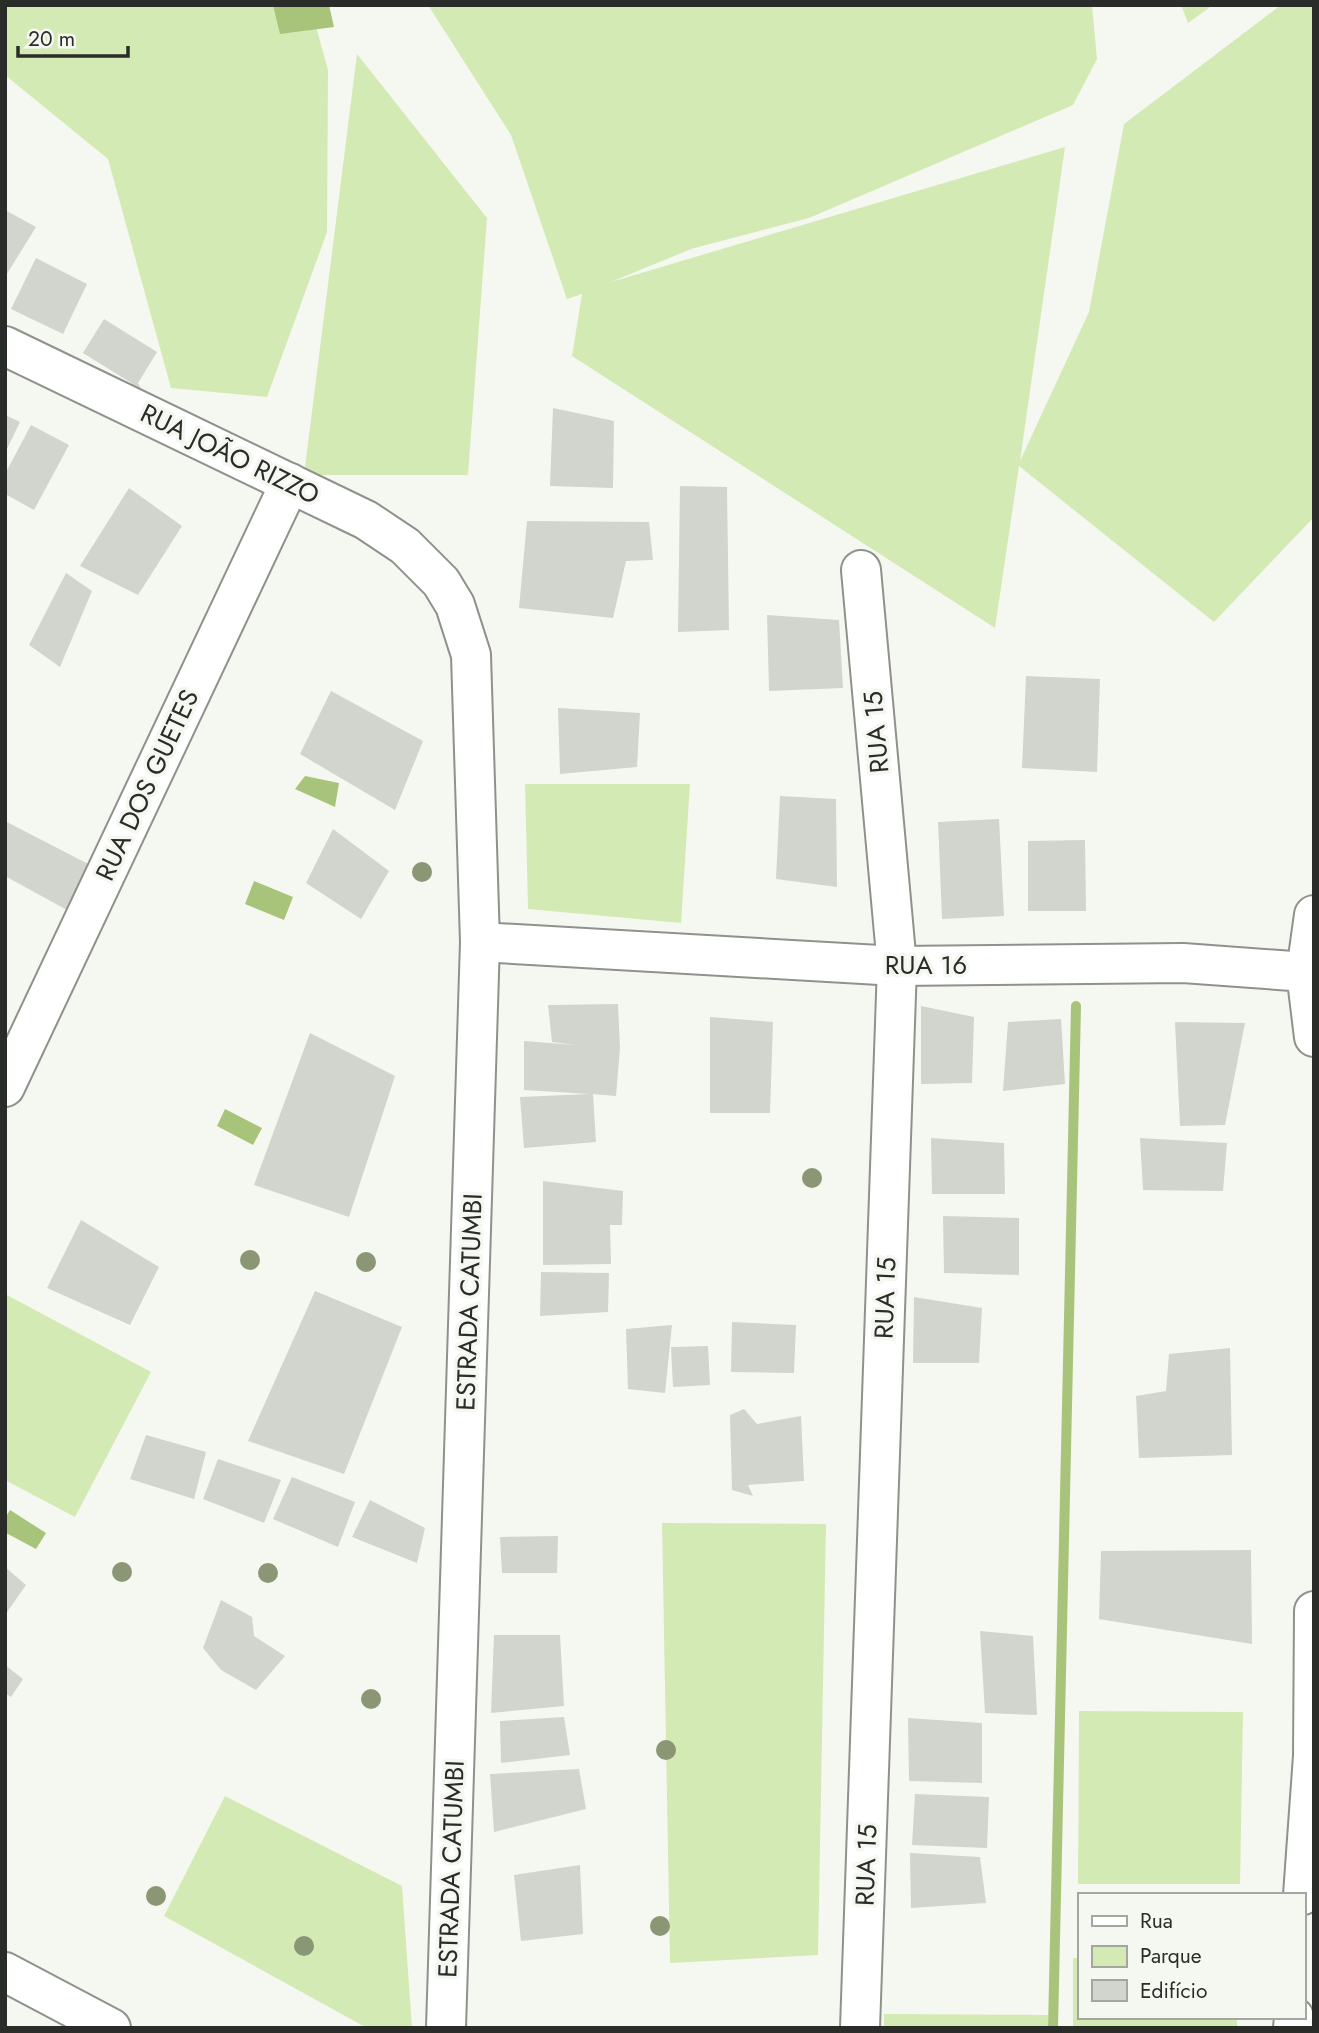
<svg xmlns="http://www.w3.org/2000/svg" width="1319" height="2033" font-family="Jost,sans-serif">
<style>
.green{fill:#d4eab5}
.water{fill:#a8c47b}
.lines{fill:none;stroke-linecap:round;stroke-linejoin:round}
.stream{stroke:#a8c47b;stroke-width:10}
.building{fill:#d1d5cd}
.minor-casing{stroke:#8f928b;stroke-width:42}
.minor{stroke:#fff;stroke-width:38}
.tree{fill:#8b9675}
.labels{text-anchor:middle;stroke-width:7;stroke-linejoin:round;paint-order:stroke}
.street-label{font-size:26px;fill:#2a2c29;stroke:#f5f8f0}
</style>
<rect width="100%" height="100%" fill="#f5f8f0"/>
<g class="green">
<path d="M5 5H310L328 70 327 232 267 397 171 388 108 159 5 75Z"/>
<path d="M428 5H1092L1097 59 1073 105 809 218 691 249 611 282 1065 147 1020 461 1089 312 1124 124 1281 5H1314V517L1214 622 1019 466 995 628 572 356 582 294 567 299 511 135Z"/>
<path d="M1181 5H1213L1188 23Z"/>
<path d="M357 54 487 218 468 475H304Z"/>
<path d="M525 784H690L681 923 528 909Z"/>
<path d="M5 1294 151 1372 75 1517 5 1480Z"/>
<path d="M662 1523 826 1524 818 1955 670 1963Z"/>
<path d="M1079 1711 1243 1712 1240 1884H1078Z"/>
<path d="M225 1796 402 1886 412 2028H367L164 1916Z"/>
<path d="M1073 1958H1079V2017H1237V2028H1073Z"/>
<path d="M884 2014 1048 2015V2028H884Z"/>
</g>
<g class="water">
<path d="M273 5H329L334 27 280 34Z"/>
<path d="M305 776 339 783 335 807 295 789Z"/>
<path d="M254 881 293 897 284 920 245 904Z"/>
<path d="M225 1109 262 1128 253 1145 217 1126Z"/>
<path d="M10 1510 46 1533 36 1549 6 1533 5 1518Z"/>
</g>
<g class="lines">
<path class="stream" d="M1053 2028 1076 1006"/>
</g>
<g class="building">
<path d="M5 210 36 227 5 277Z"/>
<path d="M36 258 87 284 63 334 11 309Z"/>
<path d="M104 319 157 352 138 383 141 389 83 353Z"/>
<path d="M553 408 614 421 613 488 550 486Z"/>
<path d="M5 415 20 422 5 453Z"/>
<path d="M31 425 69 445 34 510 5 494V474Z"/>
<path d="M680 486 727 487 729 630 678 632Z"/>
<path d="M129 488 182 526 138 595 80 566Z"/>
<path d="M527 521 649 522 653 560 626 561 613 618 519 608Z"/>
<path d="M66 573 92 591 60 667 29 645Z"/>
<path d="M767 615 839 620 843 688 769 691Z"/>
<path d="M1026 676 1100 679 1097 772 1022 768Z"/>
<path d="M331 691 423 741 395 810 300 754Z"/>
<path d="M558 708 640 713 637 767 560 774Z"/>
<path d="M780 796 836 799 837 887 776 879Z"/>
<path d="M999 819 1004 916 942 919 938 822Z"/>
<path d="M5 821 92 866 67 910 5 876Z"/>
<path d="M333 829 389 871 361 919 306 883Z"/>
<path d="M1085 840 1086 911H1028V841Z"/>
<path d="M618 1004 620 1048 616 1096 593 1094 596 1142 524 1148 520 1097 589 1094 524 1090V1041L575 1045 552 1042 548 1005Z"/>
<path d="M921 1006 974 1017 972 1083 921 1084Z"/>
<path d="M710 1017 773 1022 770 1113H710Z"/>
<path d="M1061 1019 1065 1084 1003 1091 1008 1022Z"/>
<path d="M1175 1022 1245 1023 1225 1125 1180 1126Z"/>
<path d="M310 1033 395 1076 349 1217 254 1185Z"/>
<path d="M931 1138 1004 1143 1005 1194H932Z"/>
<path d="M1140 1138 1227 1143 1223 1191 1143 1190Z"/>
<path d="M543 1181 623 1191 622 1225H610L611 1264 543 1265Z"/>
<path d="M943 1216 1019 1218V1275L944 1273Z"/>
<path d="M81 1220 159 1267 130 1325 47 1288Z"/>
<path d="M541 1272 609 1273 608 1312 540 1316Z"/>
<path d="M315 1291 402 1327 344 1474 248 1441Z"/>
<path d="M914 1297 982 1308 979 1363H913Z"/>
<path d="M732 1322 796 1325 794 1373 731 1372Z"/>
<path d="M672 1325 665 1393 628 1389 626 1329Z"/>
<path d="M708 1346 710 1385 673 1387 671 1347Z"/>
<path d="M1230 1348 1232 1455 1139 1458 1136 1396 1166 1391 1169 1354Z"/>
<path d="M744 1409 757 1424 801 1416 804 1481 748 1485 753 1496 732 1490 730 1415Z"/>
<path d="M146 1435 206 1452 194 1499 130 1479Z"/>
<path d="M218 1459 281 1480 264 1523 203 1499Z"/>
<path d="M292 1477 355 1502 338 1547 273 1519Z"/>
<path d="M370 1500 425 1528 417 1563 352 1537Z"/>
<path d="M558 1536 557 1573H502L500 1537Z"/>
<path d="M1251 1550 1252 1644 1099 1619 1101 1551Z"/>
<path d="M5 1567 26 1585 5 1615Z"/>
<path d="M221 1600 252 1617 254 1636 285 1656 256 1690 221 1670 203 1648Z"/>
<path d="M980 1631 1033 1636 1037 1715 985 1713Z"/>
<path d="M494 1635H560L564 1706 491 1713Z"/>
<path d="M5 1665 23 1679 11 1697 5 1693Z"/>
<path d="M564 1717 570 1755 501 1763 500 1721Z"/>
<path d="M908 1718 982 1723V1783L909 1781Z"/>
<path d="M579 1769 586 1809 494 1832 490 1774Z"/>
<path d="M915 1794 989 1797 987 1848 912 1845Z"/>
<path d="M910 1853 980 1857 986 1903 911 1908Z"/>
<path d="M580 1865 583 1934 521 1941 514 1875Z"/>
</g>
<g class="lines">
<g class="minor-casing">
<g id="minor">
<path d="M5 346 366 520 405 546 441 582 455 605 471 655 480 942 446 2028"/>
<path d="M480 942 897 966 1183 963 1306 972 1314 1037"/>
<path d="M1306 972 1314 915"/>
<path d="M5 1087 290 483"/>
<path d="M1303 1895 1313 1756 1314 1611"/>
<path d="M5 1972 111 2028"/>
<path d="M860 2028 897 966 861 570"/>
<path d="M1293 2028 1294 2017"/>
</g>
</g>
<use href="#minor" class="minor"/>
</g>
<g class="tree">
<circle cx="422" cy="872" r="10"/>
<circle cx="812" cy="1178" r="10"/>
<circle cx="250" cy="1260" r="10"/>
<circle cx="366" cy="1262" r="10"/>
<circle cx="122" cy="1572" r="10"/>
<circle cx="268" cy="1573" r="10"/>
<circle cx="371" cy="1699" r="10"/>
<circle cx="666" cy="1750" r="10"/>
<circle cx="156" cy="1896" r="10"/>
<circle cx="660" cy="1926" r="10"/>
<circle cx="304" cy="1946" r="10"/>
</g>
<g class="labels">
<g class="street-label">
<text transform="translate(230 454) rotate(26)" y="9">RUA JOÃO RIZZO</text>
<text transform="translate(876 732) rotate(-95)" y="9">RUA 15</text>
<text transform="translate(147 785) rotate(-65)" y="9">RUA DOS GUETES</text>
<text x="926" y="974">RUA 16</text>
<text transform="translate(885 1298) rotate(-88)" y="9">RUA 15</text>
<text transform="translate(469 1302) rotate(-88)" y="9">ESTRADA CATUMBI</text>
<text transform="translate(866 1865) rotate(-88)" y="9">RUA 15</text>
<text transform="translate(451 1869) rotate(-88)" y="9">ESTRADA CATUMBI</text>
</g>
</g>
<rect width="1319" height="2033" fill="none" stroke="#2a2c29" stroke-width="14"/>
<rect x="1078" y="1893" width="228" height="126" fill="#f5f8f0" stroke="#a4a6a0" stroke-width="2"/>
<rect x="1092" y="1916" width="35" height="10" fill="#ffffff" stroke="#a4a6a0" stroke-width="2"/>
<text x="1140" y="1928" font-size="21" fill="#2a2c29">Rua</text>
<rect x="1092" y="1946" width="35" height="21" fill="#d4eab5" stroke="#a4a6a0" stroke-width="2"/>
<text x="1140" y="1963" font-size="21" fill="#2a2c29">Parque</text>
<rect x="1092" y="1980" width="35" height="21" fill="#d1d5cd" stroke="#a4a6a0" stroke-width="2"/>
<text x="1140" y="1998" font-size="21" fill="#2a2c29">Edifício</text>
<path d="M18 46v10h110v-10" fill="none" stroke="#2a2c29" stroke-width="3.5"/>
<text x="28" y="46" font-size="21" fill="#2a2c29" stroke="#f5f8f0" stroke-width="5" paint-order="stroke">20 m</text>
</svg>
